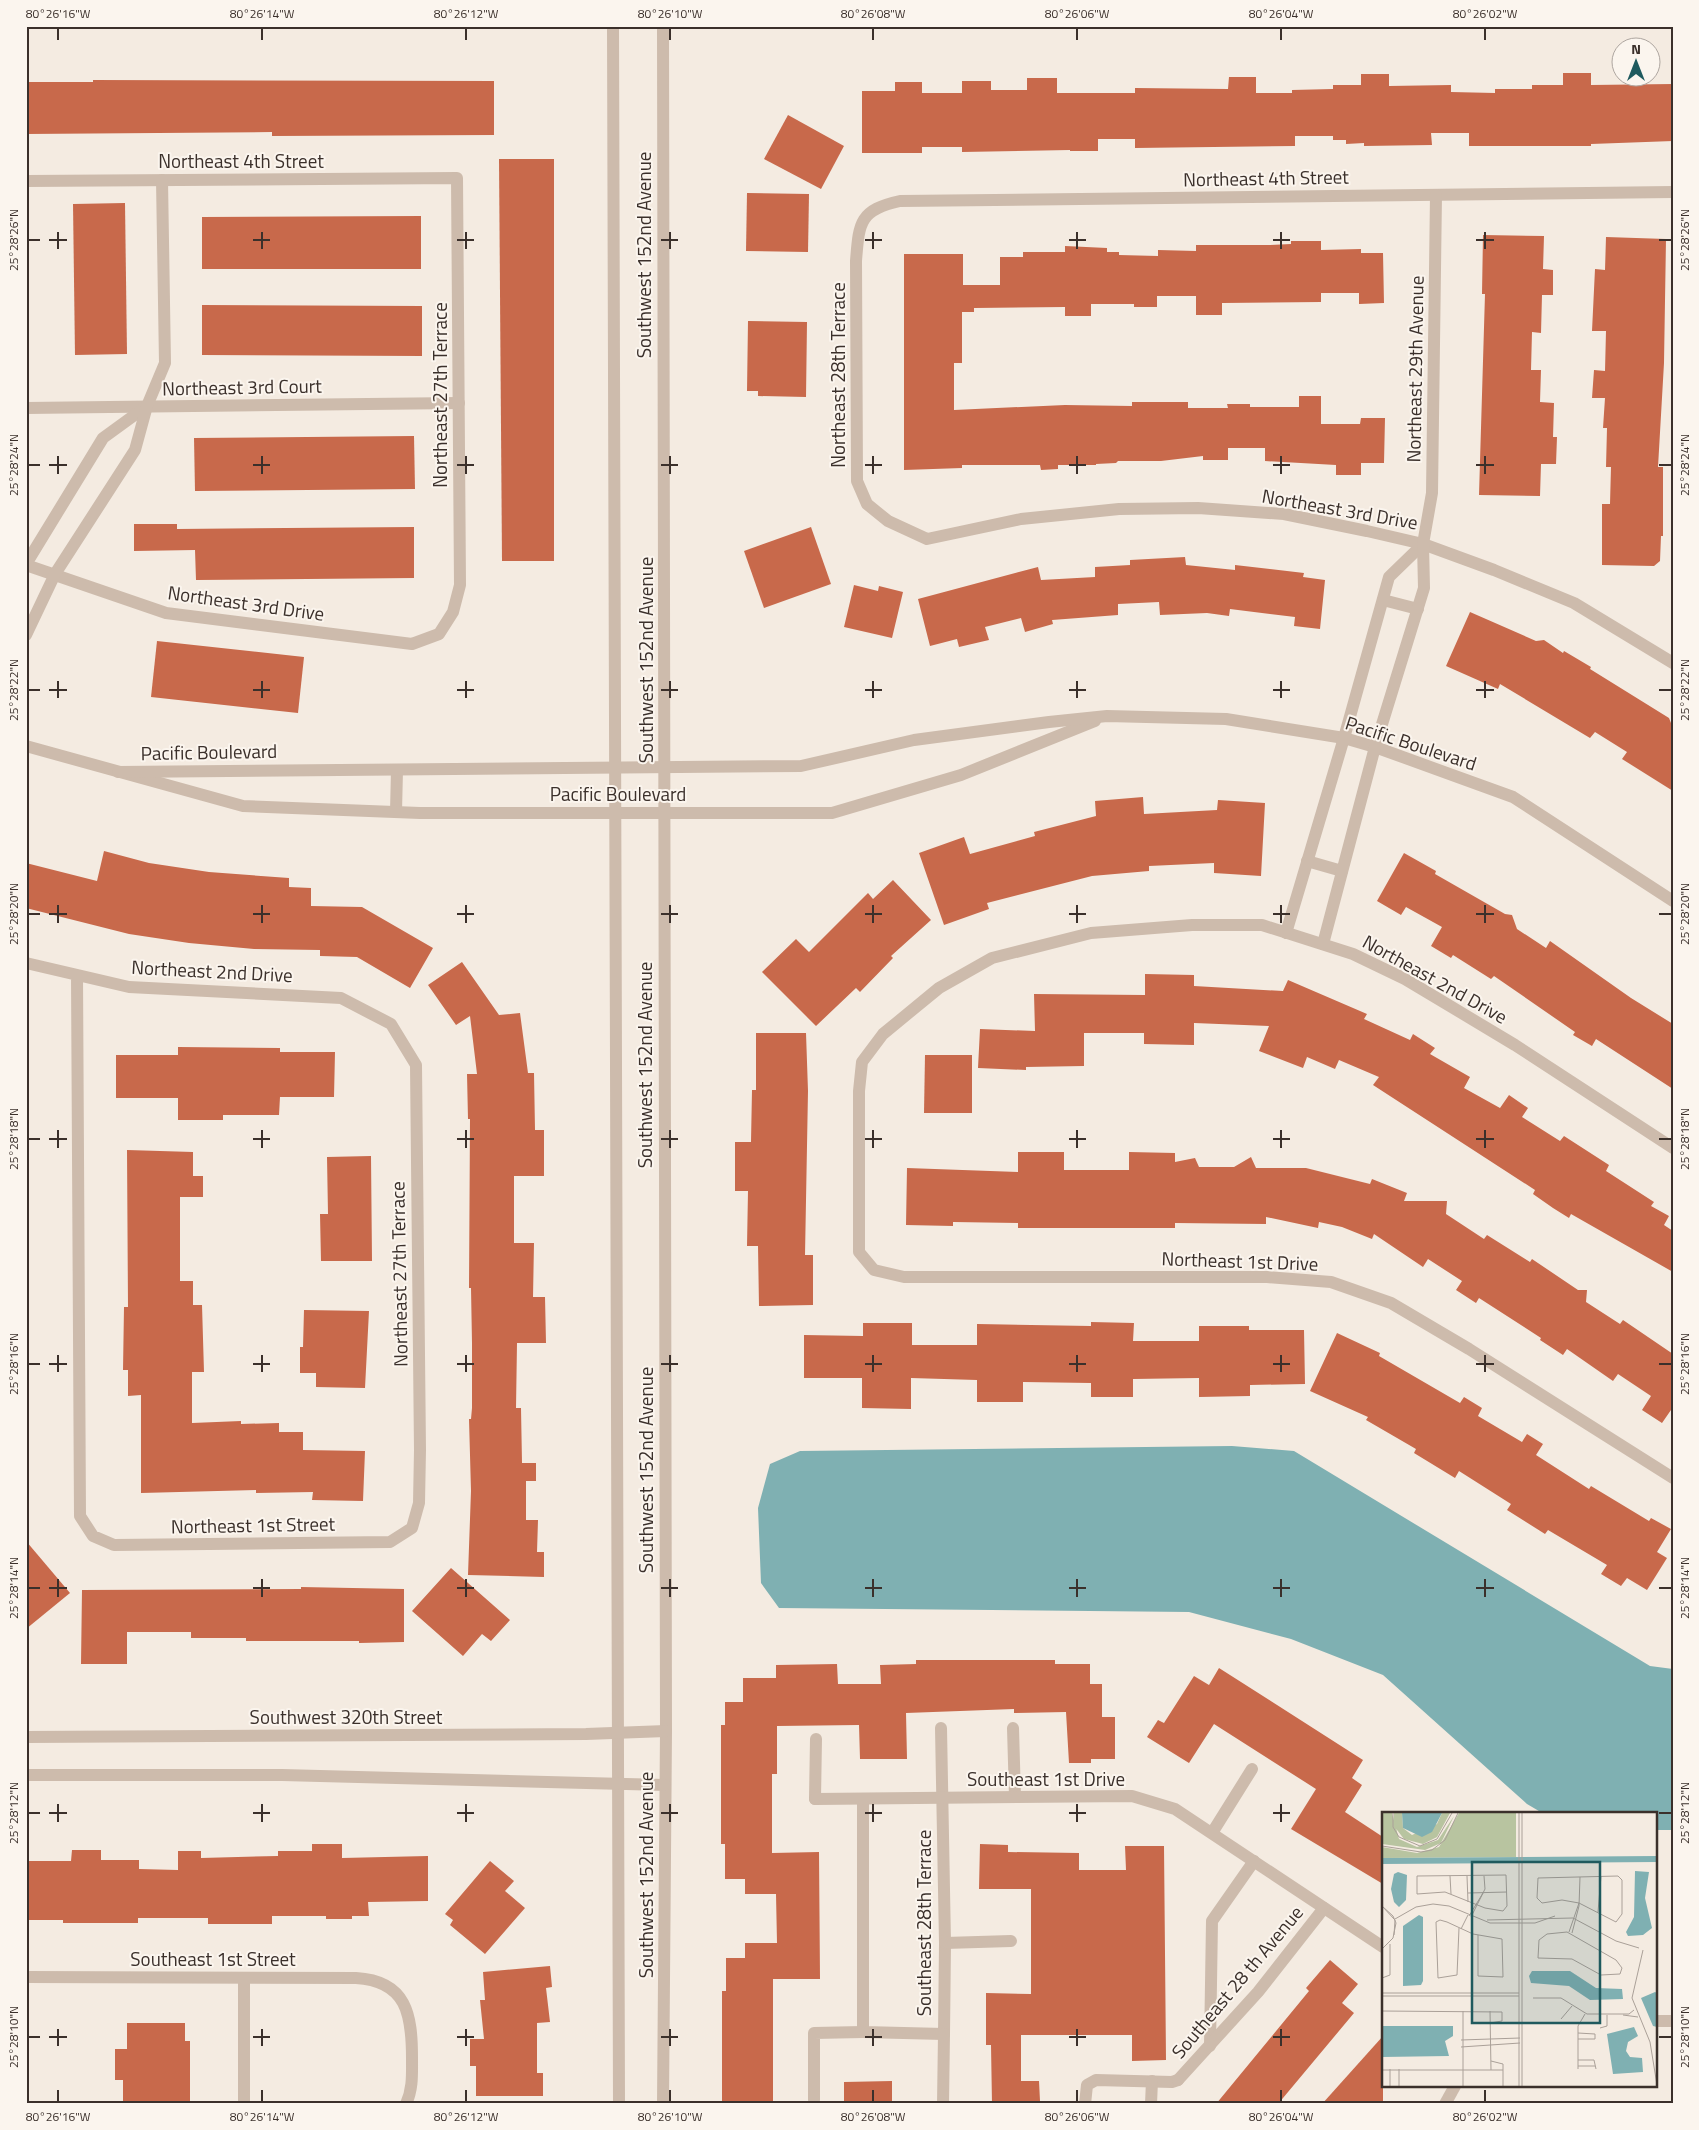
<svg xmlns="http://www.w3.org/2000/svg" width="1699" height="2130" font-family="'Titillium Web',sans-serif">
<style>
.water{fill:#7fb0b2}
.building{fill:#c8694b}
.lines{fill:none;stroke-linecap:round;stroke-linejoin:round}
.service{stroke:#cdbbac;stroke-width:12}
.minor{stroke:#cdbbac;stroke-width:12}
.tertiary{stroke:#cdbbac;stroke-width:12}
.ticks{fill:none;stroke:#3b302b;stroke-width:2}
.labels{text-anchor:middle;stroke-width:4;stroke-linejoin:round;paint-order:stroke}
.street-label{font-size:19px;fill:#3b302b;stroke:#fbf5ee}
.inset-road{fill:none;stroke:#aaa098;stroke-width:1}
.view{fill:#1f5a5e;fill-opacity:0.15;stroke:#1f5a5e;stroke-width:2.5}
.inset-edge{fill:none;stroke:#3b302b;stroke-width:2.5}
.neatline{fill:none;stroke:#3b302b;stroke-width:2}
.ticks-label{font-size:12px;text-anchor:middle;fill:#3b302b}
</style>
<rect width="100%" height="100%" fill="#f4ebe1"/>
<path class="water" d="M1232 1446 1294 1451 1650 1666 1673 1669V1830H1655V1814H1544L1527 1804 1383 1675 1291 1639 1189 1612 779 1608 761 1583 758 1508 770 1464 800 1451Z"/>
<g class="building">
<path d="M1563 73H1591V85L1673 84V141L1591 144V146H1469V133H1431L1432 145 1364 146V143L1346 144V140H1333V136H1295V146L1135 148V139H1098V151H1070V150L962 152V147H922V153H862V91H895V82H922V93H962V81H991V90H1027V78H1057V93H1135V88L1228 89 1229 77H1256V93H1292V90L1333 89V85H1361V74H1389V86L1451 85V92L1495 93V89H1532V85H1563Z"/>
<path d="M93 80 494 81V135L272 136V132L26 134V82H93Z"/>
<path d="M788 115 844 146 821 189 764 159Z"/>
<path d="M499 159H554V561H502Z"/>
<path d="M747 193 809 194 808 252 746 251Z"/>
<path d="M125 203 127 354 75 355 73 204Z"/>
<path d="M421 216V269H202V217Z"/>
<path d="M1483 235 1544 236 1543 269 1553 270V295H1542L1541 333 1532 332 1531 370H1541L1540 402 1554 403 1553 437H1557L1556 464H1541L1540 496 1479 495 1485 294H1482Z"/>
<path d="M1606 237 1666 239 1664 363 1658 467H1663V536H1661L1660 561 1654 566 1602 565V504H1610L1611 467H1606L1607 428H1603L1605 398H1592L1594 370 1605 371 1606 331H1592L1595 269 1605 270Z"/>
<path d="M1291 241H1321V250L1361 249V253H1383L1384 303 1359 304V293H1321V302L1222 303V315H1196V296H1157V307H1134V304H1091V316H1065V307L974 308V312H962V363H954V410L1065 405 1132 406V402H1188V408H1228L1227 404H1250V407H1299V396H1321V424H1360L1361 418H1385L1384 463H1361V475H1336V465L1265 461V448H1228V460H1203V456L1161 461H1118L1116 463 1096 464V465H1058V469L1041 470 1040 465H962V468L904 470V254H963V285H1000V257H1023V252H1065V246L1107 248V252H1119V255L1158 256V250L1196 251V245H1270L1291 244Z"/>
<path d="M202 305 422 306V356L202 355Z"/>
<path d="M748 321 807 322 806 397 758 396V391H747Z"/>
<path d="M414 436 415 489 195 491 194 438Z"/>
<path d="M134 524H177V529L414 527V578L196 580 195 550 134 551Z"/>
<path d="M811 527 831 584 764 608 744 551Z"/>
<path d="M1185 557 1186 565 1235 570V565L1304 573 1303 577 1325 580 1320 629 1294 626 1295 617 1230 609 1229 616 1207 613 1160 615 1159 602 1118 604V615L1052 620 1053 624 1025 632 1021 618 985 627 989 640 959 647 957 639 930 646 918 599 1038 567 1041 580 1095 577V567L1130 565V560Z"/>
<path d="M854 585 878 591 879 586 903 592 892 638 844 627Z"/>
<path d="M1470 612 1536 641 1544 640 1563 653 1564 651 1591 667 1590 669 1669 718 1673 728V791L1622 759 1627 752 1595 732 1590 738 1500 684 1498 689 1446 666Z"/>
<path d="M157 641 304 657 298 713 151 697Z"/>
<path d="M1143 797 1144 814 1217 810 1218 800 1265 803 1261 876 1214 873V863L1149 866V871L1092 876 987 903 989 909 944 925 919 853 964 837 970 854 1035 836 1034 832 1096 816 1095 801Z"/>
<path d="M104 851 149 863 209 872 289 878V887L311 888V906L362 907 433 948 410 988 357 957 320 956V950L254 949 189 943 129 934 26 908V863L97 881Z"/>
<path d="M1404 853 1436 871 1435 874 1505 914 1512 915 1517 929 1546 948 1550 941 1631 998 1673 1024V1089L1596 1039 1592 1046 1573 1035 1575 1032 1494 976 1491 979 1453 955 1451 958 1431 946 1442 927 1406 907 1401 915 1377 901Z"/>
<path d="M893 880 931 920 891 956 893 958 860 992 856 988 816 1026 762 972 796 939 809 952 868 893 873 899Z"/>
<path d="M462 962 499 1015 520 1013 528 1073H534L535 1130H544V1176H514V1243H534L533 1297H545L546 1343H517L516 1408H521L522 1463H536V1481H526V1520H538L537 1552H544V1577L468 1575 471 1491 469 1419H471L472 1408V1343L471 1288H469L470 1119H468L467 1074H477L470 1016 456 1025 428 985Z"/>
<path d="M1145 974 1194 975V986L1283 991 1288 980 1367 1014 1364 1019 1410 1040 1413 1034 1435 1048 1430 1054 1470 1077 1464 1088 1500 1108 1509 1095 1528 1108 1522 1117 1560 1141 1564 1136 1609 1165 1606 1171 1654 1202 1651 1206 1669 1216 1664 1225 1673 1231V1272L1571 1214 1569 1218 1553 1208 1533 1194 1535 1190 1373 1085 1379 1077 1339 1060 1335 1069 1307 1057 1303 1068 1259 1051 1269 1026 1194 1023V1045L1144 1044V1033H1084V1066L1026 1067V1070L978 1068 980 1029 1035 1031 1034 994 1145 995Z"/>
<path d="M756 1033H806L808 1091 805 1255H813V1305L759 1306 758 1246H747L748 1191H735V1142H751L752 1090H756Z"/>
<path d="M178 1047 280 1048V1052H335L334 1097H280L279 1115H223V1120H178V1098H116V1055H178Z"/>
<path d="M925 1055H972V1113H924Z"/>
<path d="M127 1150 193 1152V1176H203V1197H180V1281H193V1305H202L204 1372H192V1423L241 1421V1424L279 1423V1432H303V1450L365 1451 363 1501 312 1500 313 1492 256 1493V1490L141 1493V1395L128 1396V1370H123L124 1307H128Z"/>
<path d="M1018 1152H1064V1170H1129V1152L1175 1153V1162L1195 1158 1199 1167H1234L1251 1157 1256 1168H1306L1370 1184 1372 1179 1407 1193 1404 1201H1447L1446 1214 1484 1239 1487 1235 1530 1262 1532 1259 1578 1290H1587L1586 1302 1620 1324 1623 1320 1673 1354V1411L1671 1410 1662 1423 1642 1410 1651 1396 1618 1374 1613 1381 1567 1349 1563 1355 1540 1340 1541 1338 1479 1298 1476 1303 1456 1290 1462 1281 1428 1259 1423 1267 1374 1234 1372 1239 1342 1227 1319 1222 1318 1228 1266 1217V1224L1175 1223V1228H1018V1223L953 1222V1226L906 1225 907 1168 1018 1172Z"/>
<path d="M371 1156 372 1261H321L320 1214H328L327 1157Z"/>
<path d="M304 1310 369 1311 365 1388 316 1387V1373H300V1347H303Z"/>
<path d="M1091 1322 1134 1323 1133 1341H1199V1326H1249V1330H1304L1305 1384 1250 1385V1396L1199 1397V1378L1133 1379V1397H1091V1383L1023 1382V1402H977V1380L911 1378V1409L862 1408V1378H804V1335L863 1336V1323H912V1345H977V1324L1091 1326Z"/>
<path d="M1337 1333 1380 1353 1379 1356 1460 1403 1464 1397 1482 1408 1478 1416 1522 1442 1527 1434 1543 1444 1536 1455 1589 1489 1591 1486 1649 1521 1651 1518 1671 1529 1657 1552 1667 1558 1647 1590 1627 1578 1621 1586 1601 1574 1607 1565 1548 1530 1545 1534 1507 1510 1511 1504 1459 1471 1455 1478 1414 1453 1416 1449 1366 1420 1368 1417 1310 1391Z"/>
<path d="M26 1541 70 1593 26 1629Z"/>
<path d="M451 1568 510 1620 491 1641 482 1634 463 1656 412 1611Z"/>
<path d="M301 1587 404 1589V1642L359 1643V1641H246V1638H191V1632H127V1664H81L82 1590 301 1589Z"/>
<path d="M916 1660H1055V1664H1090V1684H1102V1717H1115V1759H1091V1763H1069L1066 1712 1014 1713V1709L906 1713 907 1759H860L859 1725 777 1726V1774H772V1853L819 1852 820 1979H773V2104H722V1991H726V1958H745V1943H777L776 1894H745V1879H725V1844H721V1725H725V1702H743V1678H776V1665L837 1664 838 1684H881L880 1665 916 1664Z"/>
<path d="M1219 1668 1363 1760 1352 1778 1362 1785 1345 1812 1383 1837V1884L1291 1829 1316 1789 1214 1724 1189 1763 1147 1737 1158 1720 1164 1723 1194 1676 1209 1685Z"/>
<path d="M312 1844H342V1858L428 1856V1901L368 1902 369 1916H352V1919H326V1916H272V1924H208V1918H138V1923H63V1920H26V1861H71L72 1850H101V1860H139V1869L178 1870V1851H201V1858L278 1856V1851H312Z"/>
<path d="M980 1844 1008 1845V1852L1079 1853V1870H1126L1125 1846H1164L1166 2060 1132 2061V2035H1021V2081H1039L1040 2101H1034V2104H992L991 2045H986V1993L1031 1994V1889H979Z"/>
<path d="M490 1861 514 1881 505 1891 525 1908 485 1954 450 1925 453 1920 445 1914Z"/>
<path d="M1330 1960 1358 1984 1342 2003 1354 2013 1278 2104H1216L1309 1991 1306 1988Z"/>
<path d="M550 1966 552 1987 546 1988 550 2022 537 2023V2073H543V2096H476V2066H470V2039H484L480 2000H485L483 1972Z"/>
<path d="M127 2023H185V2041H190V2104H123V2080H115V2049H127Z"/>
<path d="M1383 2036V2104H1322Z"/>
<path d="M892 2081V2104H850V2102H844V2082Z"/>
</g>
<g class="lines">
<g class="service">
<path d="M396 812 397 770"/>
<path d="M1013 1728 1015 1797"/>
<path d="M815 1799 816 1739"/>
<path d="M863 1799V2032L944 2034 945 1943 941 1728"/>
<path d="M1212 1833 1252 1769"/>
<path d="M945 1943 1011 1941"/>
<path d="M1210 2046 1212 1921 1254 1861"/>
<path d="M814 2100V2033L863 2032"/>
<path d="M943 2104 944 2034"/>
<path d="M1085 2104 1087 2085 1096 2080 1172 2082 1178 2080"/>
<path d="M1151 2104 1152 2081"/>
</g>
<g class="minor">
<path d="M26 181 457 178 460 585 453 612 439 634 412 644 166 613 26 565"/>
<path d="M1673 192 900 201C859 210 859 223 856 261L857 481 867 504 888 521 927 539 1021 519 1119 509 1198 508 1284 514 1367 531 1423 544 1494 570 1574 603 1673 663"/>
<path d="M26 408 459 403"/>
<path d="M26 564 103 438 147 406"/>
<path d="M1383 600 1418 609"/>
<path d="M26 635 55 574 135 450 147 406 165 363 162 180"/>
<path d="M26 746 243 806 420 813H832L961 775 1095 721"/>
<path d="M118 772 801 766 914 740 1049 722 1107 716 1226 719 1344 738 1375 747 1513 797 1673 901"/>
<path d="M1307 861 1342 871"/>
<path d="M1286 933 1344 738 1389 577 1423 544"/>
<path d="M1323 944 1375 747 1424 588 1423 544 1432 493 1436 195"/>
<path d="M26 963 129 987 341 998 391 1024 416 1065 420 1450 419 1503 412 1528 390 1542 114 1545 93 1536 80 1516 77 975"/>
<path d="M1673 1148 1515 1045 1405 979 1353 954 1262 925H1192L1091 933 992 958 939 988 883 1034 862 1062 859 1091V1252L874 1270 904 1277H1267L1331 1282 1391 1303 1469 1349 1673 1478"/>
<path d="M815 1799 1132 1796 1175 1809 1383 1947"/>
<path d="M26 1977 356 1978C407 1981 412 2015 412 2058 412 2074 413 2089 406 2104"/>
<path d="M244 1978V2104"/>
<path d="M1655 2021H1673"/>
<path d="M1178 2080 1258 1992 1324 1908"/>
<path d="M1445 2104 1455 2086"/>
</g>
<g class="tertiary">
<path d="M613 26 619 2104"/>
<path d="M663 26 666 1731 663 2104"/>
<path d="M26 1737 586 1734 666 1731"/>
<path d="M26 1775H282L665 1785"/>
</g>
</g>
<path class="ticks" d="M58 28V40M262 28V40M466 28V40M670 28V40M873 28V40M1077 28V40M1281 28V40M1485 28V40M58 232V249M262 232V249M466 232V249M670 232V249M873 232V249M1077 232V249M1281 232V249M1485 232V249M28 240H40M49 240H67M253 240H270M457 240H474M661 240H678M865 240H882M1069 240H1086M1273 240H1290M1476 240H1494M1659 240H1672M58 456V474M262 456V474M466 456V474M670 456V474M873 456V474M1077 456V474M1281 456V474M1485 456V474M28 465H40M49 465H67M253 465H270M457 465H474M661 465H678M865 465H882M1069 465H1086M1273 465H1290M1476 465H1494M1659 465H1672M58 681V698M262 681V698M466 681V698M670 681V698M873 681V698M1077 681V698M1281 681V698M1485 681V698M28 690H40M49 690H67M253 690H270M457 690H474M661 690H678M865 690H882M1069 690H1086M1273 690H1290M1476 690H1494M1659 690H1672M58 905V923M262 905V923M466 905V923M670 905V923M873 905V923M1077 905V923M1281 905V923M1485 905V923M28 914H40M49 914H67M253 914H270M457 914H474M661 914H678M865 914H882M1069 914H1086M1273 914H1290M1476 914H1494M1659 914H1672M58 1130V1148M262 1130V1148M466 1130V1148M670 1130V1148M873 1130V1148M1077 1130V1148M1281 1130V1148M1485 1130V1148M28 1139H40M49 1139H67M253 1139H270M457 1139H474M661 1139H678M865 1139H882M1069 1139H1086M1273 1139H1290M1476 1139H1494M1659 1139H1672M58 1355V1372M262 1355V1372M466 1355V1372M670 1355V1372M873 1355V1372M1077 1355V1372M1281 1355V1372M1485 1355V1372M28 1364H40M49 1364H67M253 1364H270M457 1364H474M661 1364H678M865 1364H882M1069 1364H1086M1273 1364H1290M1476 1364H1494M1659 1364H1672M58 1579V1597M262 1579V1597M466 1579V1597M670 1579V1597M873 1579V1597M1077 1579V1597M1281 1579V1597M1485 1579V1597M28 1588H40M49 1588H67M253 1588H270M457 1588H474M661 1588H678M865 1588H882M1069 1588H1086M1273 1588H1290M1476 1588H1494M1659 1588H1672M58 1804V1822M262 1804V1822M466 1804V1822M670 1804V1822M873 1804V1822M1077 1804V1822M1281 1804V1822M28 1813H40M49 1813H67M253 1813H270M457 1813H474M661 1813H678M865 1813H882M1069 1813H1086M1273 1813H1290M1659 1813H1672M58 2029V2046M262 2029V2046M466 2029V2046M670 2029V2046M873 2029V2046M1077 2029V2046M1281 2029V2046M28 2037H40M49 2037H67M253 2037H270M457 2037H474M661 2037H678M865 2037H882M1069 2037H1086M1273 2037H1290M1659 2037H1672M58 2090V2102M262 2090V2102M466 2090V2102M670 2090V2102M873 2090V2102M1077 2090V2102M1281 2090V2102M1485 2090V2102"/>
<g class="labels">
<g class="street-label">
<text x="241" y="168">Northeast 4th Street</text>
<text transform="translate(1266 178) rotate(-1)" y="7">Northeast 4th Street</text>
<text transform="translate(644 255) rotate(-90)" y="7">Southwest 152nd Avenue</text>
<text transform="translate(1415 369) rotate(-89)" y="7">Northeast 29th Avenue</text>
<text transform="translate(838 375) rotate(-90)" y="7">Northeast 28th Terrace</text>
<text transform="translate(242 387) rotate(-1)" y="7">Northeast 3rd Court</text>
<text transform="translate(440 395) rotate(-90)" y="7">Northeast 27th Terrace</text>
<text transform="translate(1340 509) rotate(10)" y="7">Northeast 3rd Drive</text>
<text transform="translate(246 603) rotate(8)" y="7">Northeast 3rd Drive</text>
<text transform="translate(646 660) rotate(-90)" y="7">Southwest 152nd Avenue</text>
<text transform="translate(1411 743) rotate(18)" y="7">Pacific Boulevard</text>
<text transform="translate(209 752) rotate(-1)" y="7">Pacific Boulevard</text>
<text x="618" y="801">Pacific Boulevard</text>
<text transform="translate(212 971) rotate(3)" y="7">Northeast 2nd Drive</text>
<text transform="translate(1435 979) rotate(29)" y="7">Northeast 2nd Drive</text>
<text transform="translate(645 1065) rotate(-90)" y="7">Southwest 152nd Avenue</text>
<text transform="translate(1240 1261) rotate(2)" y="7">Northeast 1st Drive</text>
<text transform="translate(399 1274) rotate(-91)" y="7">Northeast 27th Terrace</text>
<text transform="translate(646 1470) rotate(-90)" y="7">Southwest 152nd Avenue</text>
<text transform="translate(253 1525) rotate(-1)" y="7">Northeast 1st Street</text>
<text x="346" y="1724">Southwest 320th Street</text>
<text x="1046" y="1786">Southeast 1st Drive</text>
<text transform="translate(646 1875) rotate(-90)" y="7">Southwest 152nd Avenue</text>
<text transform="translate(924 1923) rotate(-90)" y="7">Southeast 28th Terrace</text>
<text x="213" y="1966">Southeast 1st Street</text>
<text transform="translate(1237 1982) rotate(-50)" y="7">Southeast 28 th Avenue</text>
</g>
</g>
<g transform="translate(1382 1812)">
<rect width="275" height="275" fill="#f4ebe1"/>
<path d="M0 1H10L17 27 35 35 56 28 72 4 59 31 43 38 0 32ZM12 1H20L21 16 30 23 55 12 60 1H68L55 25 41 32 22 27 12 14ZM77 1H134V45L0 46V35L35 41 57 35Z" fill="#b8c4a0"/>
<path d="M20 1H60L50 20 40 25 21 16ZM275 44V50L0 52V46ZM253 59 267 60 263 86 270 116 261 123 246 124 244 120 252 105ZM16 60 25 63 24 88 17 95 12 90 9 77 12 62ZM37 103 41 105V169L39 173 21 174V114ZM150 159H188L214 176 240 177 241 187 208 188 187 174 149 171 147 164ZM273 180 275 181V215L271 214 259 186ZM0 214H71V224L63 229 67 244 0 245ZM252 215 256 224 246 230 244 239 248 245 260 246 261 260 231 262 225 222Z" fill="#7fb0b2"/>
<path class="inset-road" d="M11 1V15L17 25 38 34 55 27 70 1M137 1V274M140 1V274M0 34 39 40 50 38 63 28 76 1M124 63 125 94 121 99 103 96 63 80 35 82V64ZM68 64 69 82M85 64 86 90M236 64 240 68V102L234 110 197 91 180 88 160 91 155 86 156 66ZM86 81 125 80M0 94 11 104 14 111 11 126 0 137M0 94 12 107M216 100 219 64M87 104 101 81M89 105 103 77 102 64M13 107 34 95 51 92 67 94 108 111H153L173 104M105 108 191 106 234 129 257 136M77 116 75 163 56 166 54 110 58 108 65 110 91 122 120 127 121 165 96 164V123M79 117 86 103M185 120 234 148 240 156 238 162 219 163 190 147 156 146 157 128 165 122ZM187 120 197 91M190 121 197 94 198 65M12 123 13 108M261 138 250 186 268 230 275 273M0 166 8 163V132M0 181H137M0 184H137M151 186H179L205 202H247L252 198M0 199 120 200V209L108 211M81 199V274M108 199 109 258M241 203 256 205M179 207 190 194M218 216 225 214V203M196 221 213 222V227H196M79 228 138 226M79 235 138 231M196 248H212L214 257M109 249 121 252V274M196 254H213M8 257V274M17 257V274M196 257V214L203 202M0 258H121"/>
<path class="view" d="M90 50H218V211H90Z"/>
<rect width="275" height="275" class="inset-edge"/>
</g>
<rect width="1699" height="2130" fill="none" stroke="#fbf5ee" stroke-width="55"/>
<g transform="translate(1636 62)"><circle r="24" fill="#fbf5ee" stroke="#aea6a0"/>
<path d="M0-4L9 19L0 12L-9 19Z" fill="#1f5a5e"/>
<text y="-8" font-size="14" font-weight="bold" text-anchor="middle" fill="#3b302b">N</text>
</g>
<rect x="28" y="28" width="1644" height="2074" class="neatline"/>
<g class="ticks-label">
<text x="58" y="18">80°26'16"W</text>
<text x="262" y="18">80°26'14"W</text>
<text x="466" y="18">80°26'12"W</text>
<text x="670" y="18">80°26'10"W</text>
<text x="873" y="18">80°26'08"W</text>
<text x="1077" y="18">80°26'06"W</text>
<text x="1281" y="18">80°26'04"W</text>
<text x="1485" y="18">80°26'02"W</text>
<text transform="translate(14 240) rotate(-90)" y="4">25°28'26"N</text>
<text transform="translate(1685 240) rotate(-90)" y="4">25°28'26"N</text>
<text transform="translate(14 465) rotate(-90)" y="4">25°28'24"N</text>
<text transform="translate(1685 465) rotate(-90)" y="4">25°28'24"N</text>
<text transform="translate(14 690) rotate(-90)" y="4">25°28'22"N</text>
<text transform="translate(1685 690) rotate(-90)" y="4">25°28'22"N</text>
<text transform="translate(14 914) rotate(-90)" y="4">25°28'20"N</text>
<text transform="translate(1685 914) rotate(-90)" y="4">25°28'20"N</text>
<text transform="translate(14 1139) rotate(-90)" y="4">25°28'18"N</text>
<text transform="translate(1685 1139) rotate(-90)" y="4">25°28'18"N</text>
<text transform="translate(14 1364) rotate(-90)" y="4">25°28'16"N</text>
<text transform="translate(1685 1364) rotate(-90)" y="4">25°28'16"N</text>
<text transform="translate(14 1588) rotate(-90)" y="4">25°28'14"N</text>
<text transform="translate(1685 1588) rotate(-90)" y="4">25°28'14"N</text>
<text transform="translate(14 1813) rotate(-90)" y="4">25°28'12"N</text>
<text transform="translate(1685 1813) rotate(-90)" y="4">25°28'12"N</text>
<text transform="translate(14 2037) rotate(-90)" y="4">25°28'10"N</text>
<text transform="translate(1685 2037) rotate(-90)" y="4">25°28'10"N</text>
<text x="58" y="2121">80°26'16"W</text>
<text x="262" y="2121">80°26'14"W</text>
<text x="466" y="2121">80°26'12"W</text>
<text x="670" y="2121">80°26'10"W</text>
<text x="873" y="2121">80°26'08"W</text>
<text x="1077" y="2121">80°26'06"W</text>
<text x="1281" y="2121">80°26'04"W</text>
<text x="1485" y="2121">80°26'02"W</text>
</g>
</svg>
